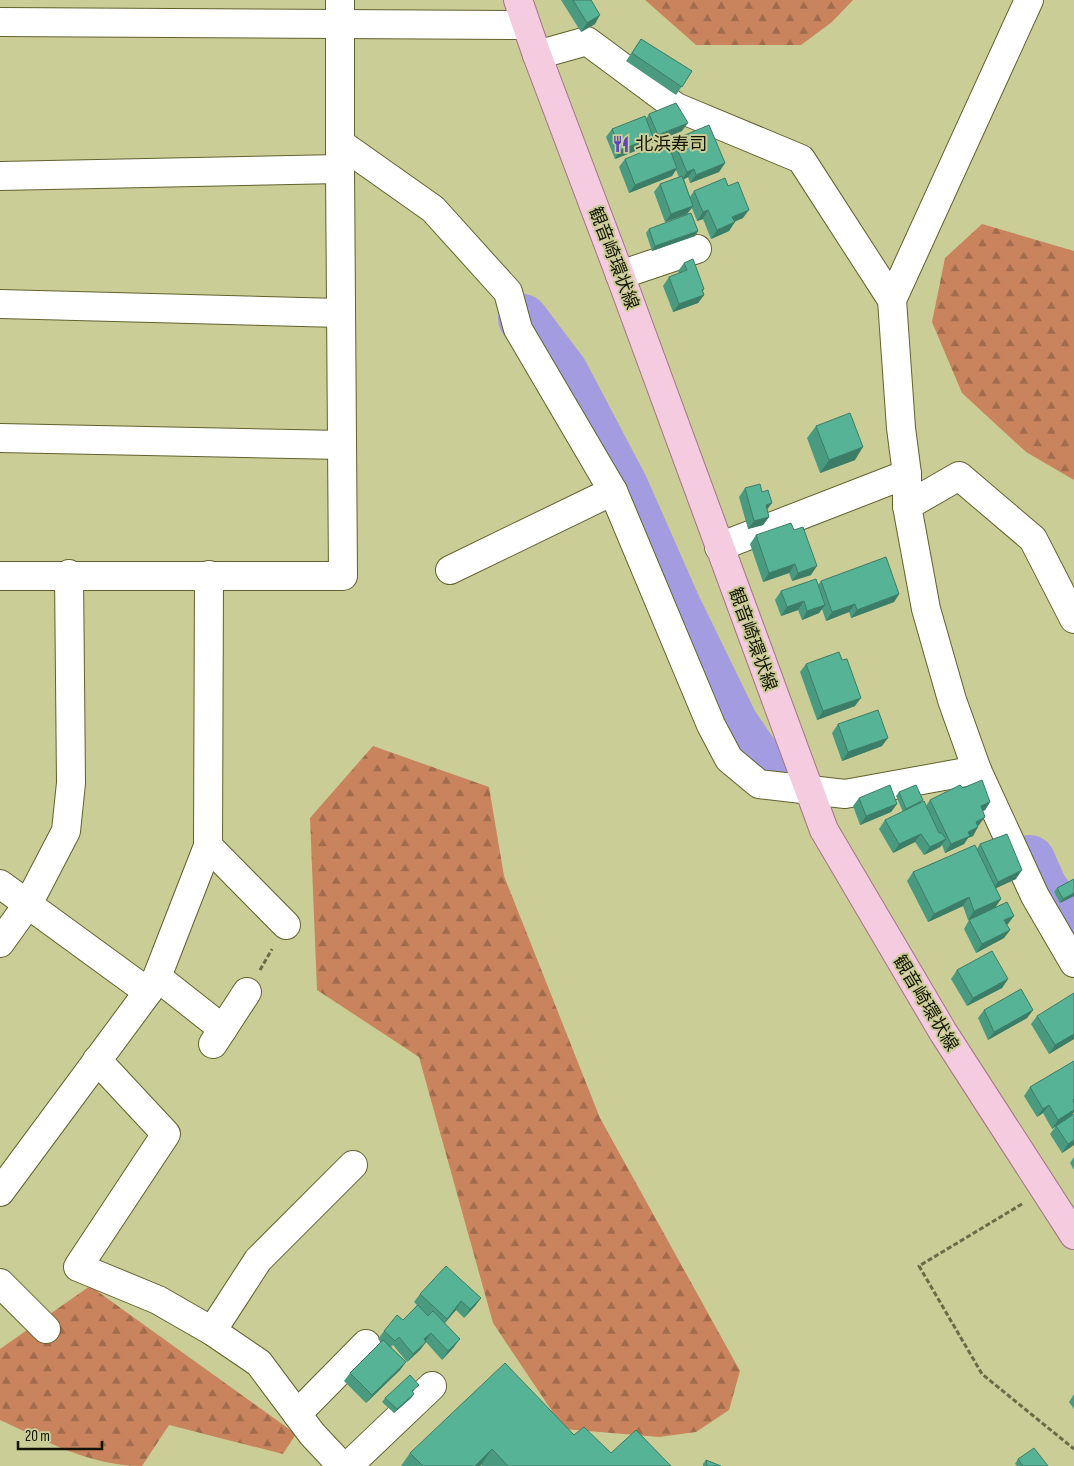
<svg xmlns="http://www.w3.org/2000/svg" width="1074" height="1466" font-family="'Sofia Sans Condensed','Noto Sans JP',sans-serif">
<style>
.forest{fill:url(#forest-firs)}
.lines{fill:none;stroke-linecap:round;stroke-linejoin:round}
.river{stroke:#a49ce1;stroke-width:50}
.minor-casing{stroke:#61622f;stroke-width:30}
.major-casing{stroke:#a27584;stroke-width:30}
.path{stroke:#6a6b47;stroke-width:3;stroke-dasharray:5 2.5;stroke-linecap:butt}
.minor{stroke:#fff;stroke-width:28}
.major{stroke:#f5cbdf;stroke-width:28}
.wall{fill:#4a9a80}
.shaded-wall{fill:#3c7d68}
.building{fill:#56b395;stroke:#3c7d68}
.labels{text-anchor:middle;stroke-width:4;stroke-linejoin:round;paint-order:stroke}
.poi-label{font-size:18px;fill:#141402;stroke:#cbcd96;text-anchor:start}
.street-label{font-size:18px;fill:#141402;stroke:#cbcd96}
</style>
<defs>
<pattern id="forest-firs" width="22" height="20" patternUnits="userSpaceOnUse" patternTransform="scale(1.25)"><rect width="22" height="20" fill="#c9845e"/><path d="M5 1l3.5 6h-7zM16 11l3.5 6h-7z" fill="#a26b4b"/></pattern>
</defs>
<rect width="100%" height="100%" fill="#cbcd96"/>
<g class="forest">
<path d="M645 0H853L832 22 801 45H696Z"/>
<path d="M982 224 1074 251V480L1026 452 962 393 932 322 945 258Z"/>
<path d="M373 746 489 787 504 876 600 1118 740 1371 729 1410 696 1432 659 1437 564 1429 493 1323 419 1057 317 990 310 818Z"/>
<path d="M90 1286 296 1434 283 1454 169 1425 142 1466C90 1466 46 1441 0 1420V1349Z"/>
</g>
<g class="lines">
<g class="river">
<path d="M523 319 563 372 624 488 676 606 733 723 756 757 775 767"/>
<path d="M1030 860 1042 887 1074 933"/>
</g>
<g class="minor-casing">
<g id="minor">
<path d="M0 22 526 25"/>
<path d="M537 55 587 41 676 107 801 159 892 300 901 428 907 474V506L926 609 952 700 977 770 1035 896 1074 963"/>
<path d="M341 144 433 209 508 292 518 329 613 491 711 725 729 759 759 784 845 794 977 770"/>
<path d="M0 176 340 169"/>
<path d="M620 275 697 249"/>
<path d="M892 300 1029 0"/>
<path d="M0 304 340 313"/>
<path d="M0 438 342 445"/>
<path d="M907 506 959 476 1033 539 1074 619"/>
<path d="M719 547 907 474"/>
<path d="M450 570 613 491"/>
<path d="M0 576H343L340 169V0"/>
<path d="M208 846 286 925"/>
<path d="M0 884 148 992"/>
<path d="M0 943 28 904 66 831 71 783 69 574"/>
<path d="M157 977 223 1029"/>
<path d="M213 1044 247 992"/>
<path d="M97 1060 166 1134 78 1267 158 1300 212 1331 259 1363 312 1434 342 1466"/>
<path d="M0 1192 148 992 157 977 208 846 209 575"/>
<path d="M0 1283 46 1329"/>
<path d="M212 1331 258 1260 353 1165"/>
<path d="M297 1414 366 1344"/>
<path d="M348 1466 432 1386"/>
</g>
</g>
<g class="major-casing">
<path id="major" d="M518 0 537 55 620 275 824 830 943 1032 1074 1235"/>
</g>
<g class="path">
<path d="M260 970 272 949"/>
<path d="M1022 1204 919 1266 982 1374 1074 1449"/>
</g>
<use href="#minor" class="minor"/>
<use href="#major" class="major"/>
</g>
<g class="wall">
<path d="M561 0H591L595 24 581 32Z"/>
<path d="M641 39 692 71 676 95 626 61Z"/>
<path d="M649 114 682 131 652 143 651 141 648 146 615 159 606 137 612 129 646 119Z"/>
<path d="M673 140 725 163 719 172 690 183 688 177 684 179 690 197 694 191 743 218 734 222 729 231 711 239 703 219 697 221 692 208 687 214 665 222 654 192 660 184 679 177 676 170 672 176 629 193 619 167 625 159 669 146Z"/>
<path d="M649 229 698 231 695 236 652 251 646 233Z"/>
<path d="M684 263 704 289 703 291 704 295 698 303 673 312 663 286 669 277 679 273 678 271Z"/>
<path d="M816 426 855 460 820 473 807 438Z"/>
<path d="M745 488 762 492 769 517 763 525 748 529 739 497Z"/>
<path d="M756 535 811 575 792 581 789 573 763 582 750 544Z"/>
<path d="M821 581 899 594 894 602 851 618 849 612 826 621 822 609 819 613 802 620 798 610 781 616 775 600 781 591 818 585Z"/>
<path d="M806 664 855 706 817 720 800 672Z"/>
<path d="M838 724 882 746 842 761 832 733Z"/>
<path d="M963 788 990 802 985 810 983 811 979 825 978 826 973 836 968 838 964 844 945 853 942 845 940 847 924 855 915 842 893 853 879 829 885 820 903 812 896 796 899 792 922 802 926 806 930 800Z"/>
<path d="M859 798 897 804 891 812 860 825 853 806Z"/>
<path d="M980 844 1016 879 996 888 1001 899 995 907 1008 924 1007 925 1010 930 1004 938 976 953 964 929 969 920 992 909 968 920 963 906 928 922 907 881 913 872 977 849Z"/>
<path d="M1074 879V896L1060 903 1054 892 1057 888Z"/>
<path d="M957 970 1008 979 1002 988 967 1006 951 979Z"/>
<path d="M984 1010H1033L1027 1018 988 1040 978 1018Z"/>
<path d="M1037 1016 1074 1039 1049 1054 1031 1024Z"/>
<path d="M1074 1061V1112L1071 1116 1052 1129 1043 1113 1037 1117 1024 1096 1030 1087Z"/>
<path d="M1056 1126 1074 1145 1062 1153 1050 1134Z"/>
<path d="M1074 1157V1170L1070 1163Z"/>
<path d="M420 1294 481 1298 475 1306 464 1318 456 1310 445 1323 454 1347 442 1360 426 1342 420 1350 407 1362 393 1345 391 1347 406 1362 400 1370 366 1403 344 1381 350 1373 381 1342 378 1339 384 1331 403 1320 417 1305 414 1302Z"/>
<path d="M416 1389 412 1392 414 1394 411 1398 394 1413 382 1402 385 1398Z"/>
<path d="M1074 1394V1409L1069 1402Z"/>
<path d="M574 1435 611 1453 671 1466H482L481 1465 480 1466H401L410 1453Z"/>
<path d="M1018 1459 1048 1466H1017L1015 1464Z"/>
<path d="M706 1460 721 1466H703V1464Z"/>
</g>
<g class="shaded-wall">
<path d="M600 15 595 24 581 32 587 23Z"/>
<path d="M688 123 682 131 652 143 658 135Z"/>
<path d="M653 137 648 146 615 159 621 150Z"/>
<path d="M725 163 719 172 690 183 696 175Z"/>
<path d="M677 168 672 176 629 193 635 185Z"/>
<path d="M694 169 688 177 681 181 687 172Z"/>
<path d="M693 206 687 214 665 222 671 214Z"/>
<path d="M708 210 703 219 697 221 703 212Z"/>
<path d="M749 210 743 218 726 225 732 217Z"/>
<path d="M735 222 729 231 711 239 717 230Z"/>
<path d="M698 231 695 236 652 251 655 246Z"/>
<path d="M704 289 699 296 704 295 698 303 673 312 679 304Z"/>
<path d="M863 447 855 460 820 473 829 460Z"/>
<path d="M772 503 766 511V505Z"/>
<path d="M769 517 763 525 748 529 754 521Z"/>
<path d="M795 564 789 573 763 582 769 573Z"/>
<path d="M817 566 811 575 792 581 798 573Z"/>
<path d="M899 594 894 602 851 618 857 610Z"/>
<path d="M804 601 798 610 781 616 787 607Z"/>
<path d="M855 604 849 612 826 621 832 612Z"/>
<path d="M825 605 819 613 802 620 807 611Z"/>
<path d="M861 698 855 706 817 720 823 711Z"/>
<path d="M888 738 882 746 842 761 848 752Z"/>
<path d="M990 802 985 810 975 814 981 806Z"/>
<path d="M897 804 891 812 860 825 866 816Z"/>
<path d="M985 817 979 825 970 831 976 822Z"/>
<path d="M978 827 973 836 968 838 964 844 945 853 951 844 968 832Z"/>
<path d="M921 834 915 842 893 853 899 844Z"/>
<path d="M946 839 940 847 924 855 930 847Z"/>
<path d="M1022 870 1016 879 992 890 998 882Z"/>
<path d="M1074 893V896L1060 903 1063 899Z"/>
<path d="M969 897 963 906 928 922 934 914Z"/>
<path d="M1001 899 995 908 968 920 974 911Z"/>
<path d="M1014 916 1008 924 999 929 1004 920Z"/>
<path d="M1010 930 1004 938 976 953 982 944Z"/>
<path d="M1008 979 1002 988 967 1006 973 998Z"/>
<path d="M1033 1010 1027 1018 988 1040 994 1032Z"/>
<path d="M1074 1034V1039L1049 1054 1055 1045Z"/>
<path d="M1049 1105 1043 1113 1037 1117 1043 1109Z"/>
<path d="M1074 1110V1112L1071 1116 1052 1129 1058 1120Z"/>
<path d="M1074 1140V1145L1062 1153 1068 1144Z"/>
<path d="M481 1298 475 1306 464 1318 470 1309Z"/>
<path d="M461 1301 456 1310 441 1327 447 1319Z"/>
<path d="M431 1333 425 1342 424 1339Z"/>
<path d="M460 1339 454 1347 442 1360 448 1351Z"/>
<path d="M426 1342 420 1350 407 1362 413 1354Z"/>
<path d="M406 1362 400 1370 366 1403 372 1395Z"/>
<path d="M414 1394 411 1398 394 1413 397 1409Z"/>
<path d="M492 1449 480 1466H475Z"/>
</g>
<g class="building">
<path d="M573 0H591L600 15 587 23Z"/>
<path d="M641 39 692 71 682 87 632 53Z"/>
<path d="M676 103 688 123 658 135 649 114Z"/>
<path d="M645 116 653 137 621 150 612 129Z"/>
<path d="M709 125 725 163 696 175 694 169 687 172 673 140Z"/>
<path d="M667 142 677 168 635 185 625 159Z"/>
<path d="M682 176 693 206 671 214 660 184Z"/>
<path d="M725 178 728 186 738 182 749 210 732 217 735 222 717 230 708 210 703 212 694 191Z"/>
<path d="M691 213 698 231 655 246 649 229Z"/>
<path d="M693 259 704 289 702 290 704 295 679 304 669 277 687 270 684 263Z"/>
<path d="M850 413 863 447 829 460 816 426Z"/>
<path d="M760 484 762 492 768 490 772 503 766 505 769 517 754 521 745 488Z"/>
<path d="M791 523 794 530 803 527 817 566 798 573 795 564 769 573 756 535Z"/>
<path d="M886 557 899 594 857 610 855 604 832 612 821 581Z"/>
<path d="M816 579 825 605 807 611 804 601 787 607 781 591Z"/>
<path d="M839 652 842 660 847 659 861 698 823 711 806 664Z"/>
<path d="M878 710 888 738 848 752 838 724Z"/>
<path d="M982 780 990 802 981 806 985 817 976 822 978 827 968 832 970 836 951 844 930 800 960 785 963 788Z"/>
<path d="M890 785 897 804 866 816 859 798Z"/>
<path d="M916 785 923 800 906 809 899 792Z"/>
<path d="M924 801 939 833H942L946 839 930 847 921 834 899 844 885 820Z"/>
<path d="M1007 834 1022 870 998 882 980 844Z"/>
<path d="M975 845 1001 899 974 911 969 897 934 914 913 872Z"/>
<path d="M1074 879V893L1063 899 1057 888Z"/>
<path d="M1007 902 1014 916 1004 920 1010 930 982 944 969 920Z"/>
<path d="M992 951 1008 979 973 998 957 970Z"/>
<path d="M1021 989 1033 1010 994 1032 984 1010Z"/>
<path d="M1074 993V1034L1055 1045 1037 1016Z"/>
<path d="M1074 1061V1099L1073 1100 1074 1103V1110L1058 1120 1049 1105 1043 1109 1030 1087Z"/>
<path d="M1074 1114V1140L1068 1144 1056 1126Z"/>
<path d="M446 1266 481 1298 470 1309 461 1301 447 1319 420 1294Z"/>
<path d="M418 1305 428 1316 433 1311 460 1339 448 1351 431 1333 424 1339 426 1342 413 1354 399 1337 395 1341 384 1331 397 1315 403 1320Z"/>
<path d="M383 1340 406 1362 372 1395 350 1373Z"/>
<path d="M505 1363 574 1435 584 1427 611 1453 636 1430 671 1466H508L492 1449 475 1466H423L410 1453Z"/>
<path d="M410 1375 419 1385 412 1391 414 1394 397 1409 385 1398Z"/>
<path d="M1034 1448 1048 1466H1023L1018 1459Z"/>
<path d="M706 1460 721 1466H707Z"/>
</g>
<defs>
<g id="restaurant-bare" transform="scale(1.35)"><path d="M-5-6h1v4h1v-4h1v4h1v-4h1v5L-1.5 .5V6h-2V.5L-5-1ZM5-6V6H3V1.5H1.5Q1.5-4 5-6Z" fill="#6244bc" stroke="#cbcd96" stroke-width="2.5" paint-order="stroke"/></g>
</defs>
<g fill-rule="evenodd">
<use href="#restaurant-bare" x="621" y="144"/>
</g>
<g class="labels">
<g class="poi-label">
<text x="635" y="150">北浜寿司</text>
</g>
<g class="street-label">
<text transform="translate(614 258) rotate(69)" y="6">観音崎環状線</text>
<text transform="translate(753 639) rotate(70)" y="6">観音崎環状線</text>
<text transform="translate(926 1003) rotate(59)" y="6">観音崎環状線</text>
</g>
</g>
<path d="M18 1441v8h84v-8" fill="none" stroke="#141402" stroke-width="2.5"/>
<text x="25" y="1441" font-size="15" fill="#141402" stroke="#cbcd96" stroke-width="4" paint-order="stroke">20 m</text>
</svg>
